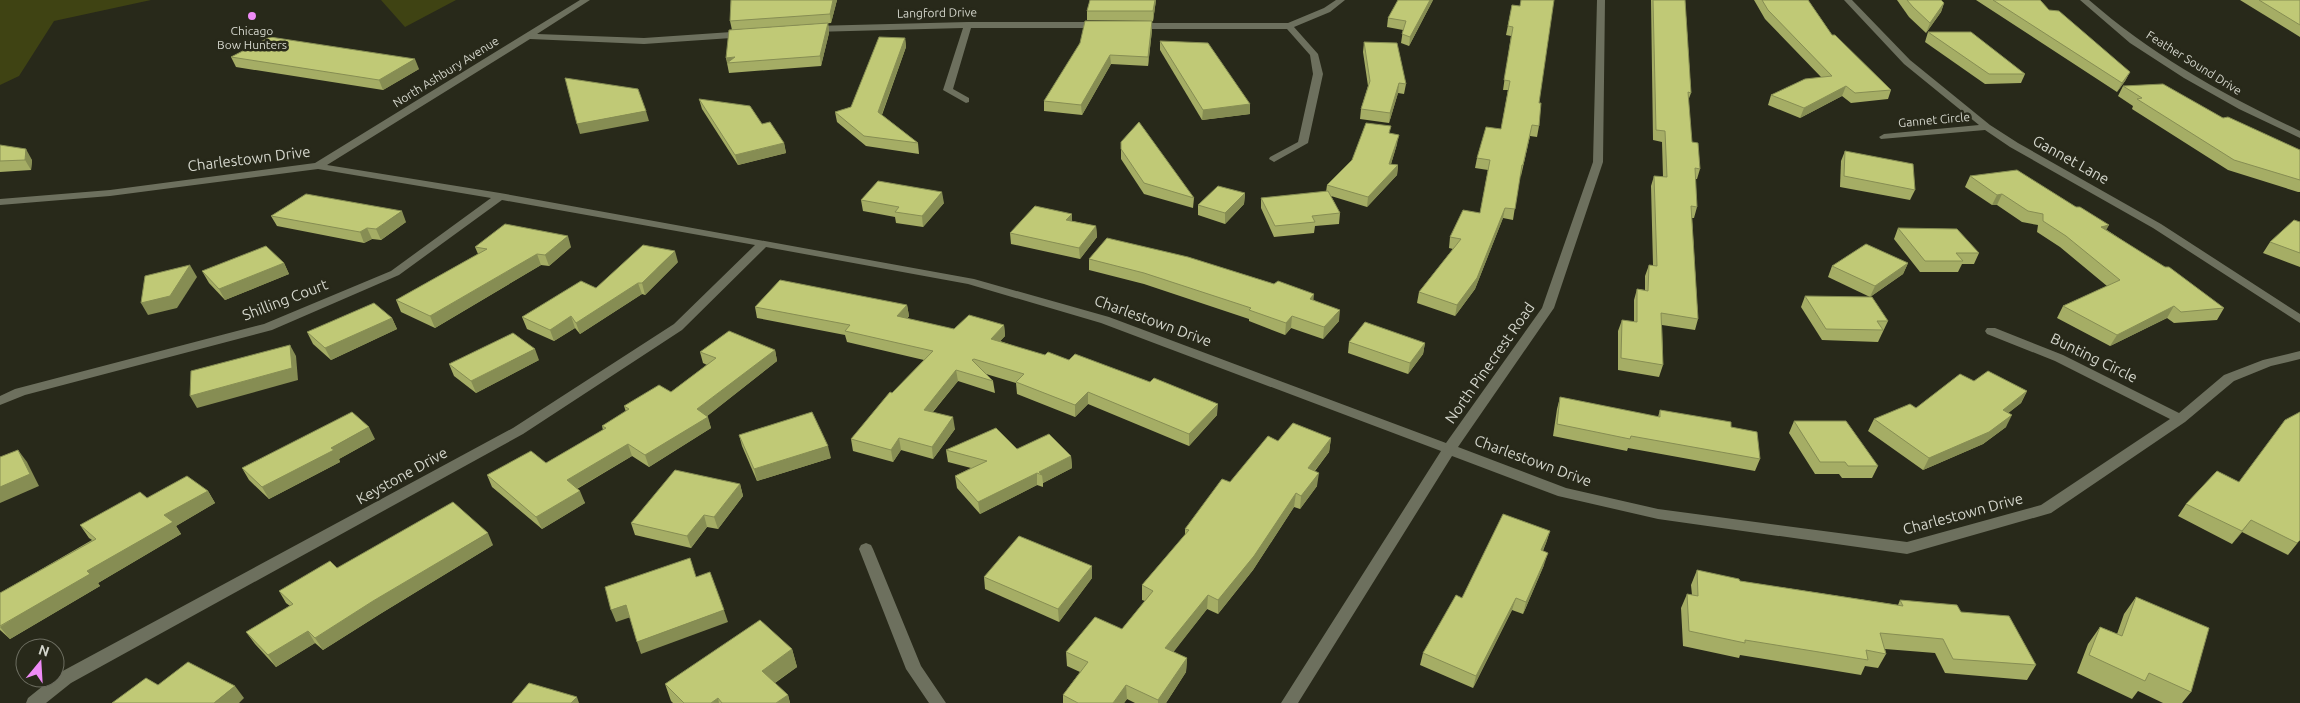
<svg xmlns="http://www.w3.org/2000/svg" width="2300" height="703" font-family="Ubuntu,sans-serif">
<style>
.green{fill:#3f4313}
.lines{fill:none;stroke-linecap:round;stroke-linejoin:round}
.minor{fill:#6d705e;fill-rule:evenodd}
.wall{fill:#a5ad65}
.shaded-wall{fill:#868d53}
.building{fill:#c0c976;stroke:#868d53}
.poi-dot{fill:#ef8bf7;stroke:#28291a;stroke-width:2}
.labels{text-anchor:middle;stroke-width:5;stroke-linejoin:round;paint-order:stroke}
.far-street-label{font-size:12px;fill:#d4d6cc;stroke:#28291a}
.far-poi-label{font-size:12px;fill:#d4d6cc;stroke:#28291a}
.street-label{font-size:15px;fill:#d4d6cc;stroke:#28291a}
</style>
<rect width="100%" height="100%" fill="#28291a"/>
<g class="green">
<path d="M0 0H151L54 21 19 76 0 85Z"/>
<path d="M381 0H456L405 27Z"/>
</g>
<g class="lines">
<g class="minor">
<path d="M580 0H590L537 34 644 38 746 31 750 34 746 37 644 44 530 39 327 165 500 193 974 279 1109 317 1446 443 1542 308 1593 162 1597 0H1605L1603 162 1554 308 1458 447 1566 488 1658 509 1907 542 2041 505 2170 419 2055 361 1987 334 1985 331 1987 328H1995L2063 355 2179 413 2224 375 2263 360 2300 351V359L2271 366 2234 381 2185 422 2051 513 1907 554 1658 519 1558 496 1452 456 1298 703H1281L1441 451 1101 323 968 284 766 247 682 330 523 434 71 683 46 703H26L28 698 59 673 513 428 674 324 755 245 502 200 399 275 272 330 25 395 0 405V396L15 389 264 324 391 271 491 198 318 169 110 196 0 205V199L110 190 315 163Z"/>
<path d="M1336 0H1345L1330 12 1294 27 1318 54 1323 74 1308 143 1274 162 1269 159 1270 157 1298 142 1313 74 1310 55 1287 29H1135L1131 26 1135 23H1288L1324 8Z"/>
<path d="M1844 0H1852L1910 60 1990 125 2018 143 2161 224 2300 314V323L2153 228 2010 147 1985 130 1881 139 1879 137 1884 134 1979 125 1904 64Z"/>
<path d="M2080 0H2089C2152 55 2224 95 2300 131V138L2239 109 2184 78 2130 43Z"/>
<path d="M968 22H1100L1104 25 1100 28H971L953 89 969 98V102L966 103 943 90 963 28 813 32 809 29 813 26Z"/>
<path d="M866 543 871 545 873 549 921 666 946 703H929L906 669 859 549 861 545Z"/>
</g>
</g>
<g class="wall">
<path d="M731 0H837L831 23 732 30 730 21Z"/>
<path d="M1090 0H1156L1153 21 1087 20V11Z"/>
<path d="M1433 0 1409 46 1401 43 1403 30 1387 27 1388 18Z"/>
<path d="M1651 0H1685L1691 93 1688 101 1692 142 1700 169 1697 179H1695L1697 207 1694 218H1692L1698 319 1695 330 1662 325 1663 365 1659 377 1618 370V331L1622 320 1634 322V300L1637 289 1645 290V276L1649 265H1653L1651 186 1654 176 1663 177 1662 142 1653 140Z"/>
<path d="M1754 0H1808L1832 35 1891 90 1888 99 1851 103 1842 96 1800 118 1768 105 1771 95 1821 77 1765 19Z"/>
<path d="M1897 0H1941L1944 3 1941 12 1926 33 1909 17Z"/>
<path d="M1976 0H2040L2049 10 2130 72 2125 81 2117 92Z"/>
<path d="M2240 0H2300V37Z"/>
<path d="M1512 5 1539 103V126L1537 137 1530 136 1521 176 1520 175 1513 220 1503 218 1475 289 1455 316 1417 303 1419 292 1453 249 1449 248 1450 237 1480 213 1488 170 1475 168 1477 158 1501 129 1508 90H1503L1511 36 1506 35Z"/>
<path d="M1152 21V30L1148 66 1111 64 1082 115 1044 111V101Z"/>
<path d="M828 23 829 33 821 66 729 73 726 58Z"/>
<path d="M1928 32 2025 74 2021 83 1985 84 1925 42Z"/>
<path d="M905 38 906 47 882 115 918 143 919 154 866 146 837 122 835 112 851 107Z"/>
<path d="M1160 41 1250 104V114L1202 120 1160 50Z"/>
<path d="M1364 42 1406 84 1404 94 1398 93 1389 123 1360 119 1361 109 1368 86 1363 52Z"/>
<path d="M231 57 419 69 383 90 236 67Z"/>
<path d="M2123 86 2223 118 2300 150V192H2298L2228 170 2132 109 2133 106 2118 96Z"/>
<path d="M699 99 762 124 784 143 786 153 738 165 702 109Z"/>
<path d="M1390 134 1397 144 1391 164 1398 165 1397 175 1367 207 1331 196 1340 213 1339 224 1315 226 1314 233 1274 237 1261 208V198L1326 192 1327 185Z"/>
<path d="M1121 142 1194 198 1193 208 1144 194 1121 159Z"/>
<path d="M0 145 32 160 31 170 0 172Z"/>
<path d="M1845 151 1915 190 1910 200 1840 187 1841 161Z"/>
<path d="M1970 176 2107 230 2224 308 2217 320 2174 323 2167 318 2110 346 2057 318 2063 306 2107 286 2060 247 2037 232 2038 225 2022 222 1997 205H1992L1965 187Z"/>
<path d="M1245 193 1244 204 1225 224 1198 215V205Z"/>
<path d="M861 200 944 203 923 227 896 223 895 217 863 211Z"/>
<path d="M1072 214V221L1096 226 1097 237 1080 259 1011 244 1010 233Z"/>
<path d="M271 216 406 222 381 240 372 239 364 243 277 226Z"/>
<path d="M2300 222V267L2263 253 2270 242Z"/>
<path d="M1898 228 1979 253 1974 264H1962L1958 272H1920L1894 239Z"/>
<path d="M475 247H571L549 266 541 265 435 328 401 312 396 300 478 254Z"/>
<path d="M1089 259 1314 300 1339 321 1323 339 1291 328 1285 335 1249 321V319L1144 284 1089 270Z"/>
<path d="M678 262 645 295 642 294 580 334 575 328 554 341 527 329 522 317 596 288Z"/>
<path d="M284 263 289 274 225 300 209 283 202 271Z"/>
<path d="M1908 263 1903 274 1870 297 1828 277 1832 266Z"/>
<path d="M1805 296 1888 321 1878 342 1822 340 1801 307Z"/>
<path d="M907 305 909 316 907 319 954 329 1004 325 1005 336 1000 341 1217 415 1189 446 1088 404 1075 417 1017 394 1016 383 986 374 993 381 995 393 958 381 933 412 955 429 933 459 901 450 893 462 853 451 851 439 892 393 924 360 847 342 845 335 757 318 755 307Z"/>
<path d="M392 318 397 329 331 360 313 344 307 332Z"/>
<path d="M1349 342 1425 343 1423 354 1408 374 1348 353Z"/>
<path d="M775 350 777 361 707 416 711 428 649 467 632 456 577 489 585 503 542 529 492 487 487 475 546 463 603 430 602 426 626 412 624 406 671 392 707 365 703 363 700 352Z"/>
<path d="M539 360 476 393 454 376 449 364Z"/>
<path d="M1974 381 2027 391 2021 403 2008 413 2006 427 1983 444 1923 470 1868 431 1874 419 1916 408Z"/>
<path d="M1560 397 1658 417 1660 410 1731 427 1760 459 1755 471 1628 448 1627 451 1553 436 1557 409Z"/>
<path d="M1794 421 1878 466 1872 478H1842L1839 474H1815L1789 433Z"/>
<path d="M739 435 831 458 757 481 742 446Z"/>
<path d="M1331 438 1329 452 1315 471 1317 486 1300 509 1294 507 1253 570 1218 614 1207 609 1173 652 1187 658 1186 672 1166 703H1135L1127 699 1124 703H1063V695L1080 672 1067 666 1066 652 1122 629 1145 601 1142 600V585L1185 535V529L1278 441Z"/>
<path d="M375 439 339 459 340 462 269 499 249 480 242 468Z"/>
<path d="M1017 449 1071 456 1072 468 1043 483V487L1037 485 980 514 957 488 955 476 971 468 948 462 946 450Z"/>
<path d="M2217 471 2300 540 2288 555 2242 532 2232 544 2178 516 2186 504Z"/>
<path d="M740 484 743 496 718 529 707 527 691 548 635 535 631 523Z"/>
<path d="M208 491 215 503 176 526 181 534 98 583 100 586 10 639 0 630V593L92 540 89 538 80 525 147 498Z"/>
<path d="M1550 531 1546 543 1543 551 1544 565 1523 614 1512 610 1473 688 1420 665 1423 653 1462 598Z"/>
<path d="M493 545 380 614 323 650 315 643 276 667 255 644 246 632 290 606 286 603 279 591 337 568Z"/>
<path d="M1092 566V578L1059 622 985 589 984 577Z"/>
<path d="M1697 570 1740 581 1898 605 1900 600 1961 612 2036 665 2027 680 1945 673 1935 653 1885 649 1886 654 1878 668 1865 666 1861 675 1740 655 1739 658 1683 646 1681 608 1687 594 1692 595 1691 585Z"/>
<path d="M2136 597 2191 692 2182 703H2163L2138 691 2132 699 2077 673 2088 644 2100 627 2117 634 2124 614Z"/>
<path d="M792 649 797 667 775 683 788 695 790 703H673L671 701 665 684Z"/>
</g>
<g class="shaded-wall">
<path d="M833 0H837L831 23 830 14Z"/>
<path d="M1155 0H1156L1153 21V11Z"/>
<path d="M1430 0H1433L1409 46 1410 37Z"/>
<path d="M1944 3 1941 12 1926 33 1930 23Z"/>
<path d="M1152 21V30L1148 66V57Z"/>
<path d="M828 23 829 33 821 66 820 56Z"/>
<path d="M905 38 906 47 879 122 878 112Z"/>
<path d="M1110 55 1111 64 1082 115 1081 105Z"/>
<path d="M735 57 728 63 726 58Z"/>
<path d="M415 59 419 69 383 90 379 80Z"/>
<path d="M2130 72 2125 81 2117 92 2122 83Z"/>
<path d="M1399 83 1398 93 1389 123 1390 113Z"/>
<path d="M1846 86 1842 96 1800 118 1804 108Z"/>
<path d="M1250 104V114L1202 120 1203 110Z"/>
<path d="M646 111 649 121 580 134 577 124Z"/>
<path d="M1399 135 1397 144 1388 174 1389 164Z"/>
<path d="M784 143 786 153 738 165 735 155Z"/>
<path d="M26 149 32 160 31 170 25 160Z"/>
<path d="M1398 165 1397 175 1367 207 1368 197Z"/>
<path d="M942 192 944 203 923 227 922 216Z"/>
<path d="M1245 193 1244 204 1225 224V213Z"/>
<path d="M2002 194 1997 205H1992L1997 195Z"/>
<path d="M1505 208 1503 218 1475 289 1455 316 1457 305Z"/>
<path d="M402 211 406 222 381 240 376 229Z"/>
<path d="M1072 214V224L1066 220Z"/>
<path d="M2109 225 2103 236 2101 227Z"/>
<path d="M1096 226 1097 237 1080 259 1079 248Z"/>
<path d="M367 228 372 239 364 243 360 232Z"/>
<path d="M568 236 571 247 549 266 545 255Z"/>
<path d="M675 251 678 262 645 295 642 283Z"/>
<path d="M537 254 541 265 435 328 430 316Z"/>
<path d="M284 263 289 274 225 300 219 289Z"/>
<path d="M1908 263 1903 274 1870 297 1875 286Z"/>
<path d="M190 265 197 277 177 308 148 315 141 303Z"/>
<path d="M638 283 642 294 580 334 576 323Z"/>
<path d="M1314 294 1313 305 1310 299Z"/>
<path d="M907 305 909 316 899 328 897 316Z"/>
<path d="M2174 306 2167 318 2110 346 2117 335Z"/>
<path d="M1340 310 1339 321 1323 339 1324 327Z"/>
<path d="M571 316 575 328 554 341 550 330Z"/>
<path d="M1292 316 1291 328 1285 335 1286 323Z"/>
<path d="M392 318 397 329 331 360 325 348Z"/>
<path d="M1004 325 1005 336 992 350 991 339Z"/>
<path d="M1425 343 1423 354 1408 374 1410 363Z"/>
<path d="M290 345 296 356 298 380 197 408 190 396Z"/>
<path d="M535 349 539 360 476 393 471 381Z"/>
<path d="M775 350 777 361 701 421 708 417 711 428 649 467 645 455 697 409Z"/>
<path d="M956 370 958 381 925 421 924 410Z"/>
<path d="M2027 391 2021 403 1997 422 2003 410Z"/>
<path d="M1088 392V404L1075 417V405Z"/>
<path d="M1218 404 1217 415 1189 446V434Z"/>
<path d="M2012 415 2006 427 1983 444 1923 470 1929 458Z"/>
<path d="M953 417 955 429 933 459 932 447Z"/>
<path d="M369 427 375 439 339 459 340 462 269 499 262 487 331 448Z"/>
<path d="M899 438 901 450 893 462 891 450Z"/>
<path d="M1331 438 1329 452 1306 482 1308 468Z"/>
<path d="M628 444 632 456 571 492 567 480Z"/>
<path d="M828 446 831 458 757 481 754 469Z"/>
<path d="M18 450 27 462 39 486 0 503V487Z"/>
<path d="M1071 456 1072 468 1043 483 1042 475 1039 472Z"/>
<path d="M1037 473V485L980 514 978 502Z"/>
<path d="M1319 473 1317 486 1300 509 1301 496Z"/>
<path d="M740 484 743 496 718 529 714 517Z"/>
<path d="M208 491 215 503 176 526 181 534 98 583 100 586 10 639 0 627 87 571 164 515Z"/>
<path d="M580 491 585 503 542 529 536 517Z"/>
<path d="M1296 493 1294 507 1253 570 1218 614V600Z"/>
<path d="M704 515 707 527 691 548 687 536Z"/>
<path d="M2251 520 2242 532 2232 544 2242 531Z"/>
<path d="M1550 531 1546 543 1537 562 1541 550Z"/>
<path d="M488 533 493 545 380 614 323 650 315 638 373 601Z"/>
<path d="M1548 553 1544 565 1523 614 1526 602Z"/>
<path d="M1092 566V578L1059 622 1058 609Z"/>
<path d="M1208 595 1207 609 1165 663V648Z"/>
<path d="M1516 598 1512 610 1473 688 1476 676Z"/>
<path d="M626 605 631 617 616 622 611 610Z"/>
<path d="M724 610 728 622 641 654 637 642Z"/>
<path d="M308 631 315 643 276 667 268 655Z"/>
<path d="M792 649 797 667 767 688 762 671Z"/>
<path d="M1187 658 1186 672 1166 703H1158V700Z"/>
<path d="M1126 685 1127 699 1124 703H1113Z"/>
<path d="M235 686 244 698 239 703H214Z"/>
<path d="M788 695 790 703H776Z"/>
<path d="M577 697 579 703H571Z"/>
<path d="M718 698 719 703H711Z"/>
</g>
<g class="building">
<path d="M731 0H833L830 14 730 21Z"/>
<path d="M1090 0H1155L1153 11H1087Z"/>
<path d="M1398 0H1430L1410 37 1402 34 1406 21 1388 18Z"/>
<path d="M1521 0H1554L1539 103H1541L1539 126 1532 125 1523 165H1522L1515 209 1505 208 1477 278 1457 305 1419 292 1461 239 1450 237 1463 210 1480 213 1490 160 1477 158 1486 127 1501 129 1510 81 1504 80 1513 27 1508 26 1512 5 1520 6Z"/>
<path d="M1653 0H1685L1691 93 1688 92 1692 142 1698 143 1700 169 1695 168 1697 207 1691 206 1698 319 1661 313 1663 365 1621 358 1622 320 1637 322V289L1648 291 1649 265 1657 266 1654 176 1667 177 1665 131 1656 130Z"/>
<path d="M1762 0H1808L1832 35H1835L1891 90 1855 93 1846 86 1804 108 1771 95 1805 79 1832 76 1768 10Z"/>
<path d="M1907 0H1941L1944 3 1930 23 1913 7Z"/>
<path d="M1993 0H2040L2049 10 2059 11 2130 72 2122 83Z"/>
<path d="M2259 0H2300V25Z"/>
<path d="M1085 21H1152L1148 57 1110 55 1081 105 1044 101 1080 43Z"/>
<path d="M828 23 820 56 727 63 735 57 726 58 729 30Z"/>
<path d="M1928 32H1971L2025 74H1989Z"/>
<path d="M270 37 415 59 379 80 231 57Z"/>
<path d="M879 37 905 38 878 112 918 143 864 136 835 112 851 107Z"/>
<path d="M1160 41 1208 43 1250 104 1203 110Z"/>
<path d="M1364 42 1397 43 1406 84 1399 83 1390 113 1361 109 1370 81Z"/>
<path d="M565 78 638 89 646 111 577 124Z"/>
<path d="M2163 84 2223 118 2228 117 2300 150V180L2234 160 2137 99 2142 98 2123 86Z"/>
<path d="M699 99 750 106 762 124 770 122 784 143 735 155Z"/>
<path d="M1139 122 1194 198 1144 183 1121 149V142Z"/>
<path d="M1366 123 1391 126 1389 133 1399 135 1389 164 1398 165 1368 197 1327 185 1352 160Z"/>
<path d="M0 145 26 149 25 160 0 161Z"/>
<path d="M1845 151 1913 164 1915 190 1844 176Z"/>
<path d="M2017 170 2076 207H2080L2109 225 2101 227 2165 267H2169L2224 308 2181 312 2174 306 2117 335 2063 306 2120 280 2066 236 2043 221V214L2028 211 2002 194 1997 195 1970 176Z"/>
<path d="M878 181 942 192 922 216 895 212 899 207 861 200Z"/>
<path d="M1218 186 1245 193 1225 213 1198 205Z"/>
<path d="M1328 191 1340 213 1312 216 1315 222 1275 226 1261 198Z"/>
<path d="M306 194 402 211 376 229 367 228 360 232 271 216Z"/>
<path d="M1035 206 1072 214 1066 220 1096 226 1079 248 1010 233Z"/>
<path d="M2294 220 2300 222V253L2270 242Z"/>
<path d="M505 224 568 236 545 255 537 254 430 316 396 300 487 249 475 247Z"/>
<path d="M1898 228 1957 229 1979 253H1956L1963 261H1925Z"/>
<path d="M1107 238 1188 257 1274 284 1278 281 1314 294 1310 299 1340 310 1324 327 1292 316 1286 323 1249 310 1251 308 1144 273 1089 259Z"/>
<path d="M1866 244 1908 263 1875 286 1832 266Z"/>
<path d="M643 245 675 251 642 283H638L576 323 571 316 550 330 522 317 581 281 596 288Z"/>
<path d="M266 246 284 263 219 289 202 271Z"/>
<path d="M190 265 170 296 141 303 145 276Z"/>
<path d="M780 280 907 305 897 316 954 329 969 315 1004 325 991 339 1045 355 1048 352 1069 360 1075 354 1150 382 1154 378 1218 404 1189 434 1088 392 1075 405 1016 382 1024 374 974 359 972 360 993 381 956 370 924 410 953 417 932 447 899 438 891 450 851 439 890 392 892 393 933 351 845 331 850 325 755 307Z"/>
<path d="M1805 296 1872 297 1888 321H1877L1883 330 1826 329Z"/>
<path d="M374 303 392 318 325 348 307 332Z"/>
<path d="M1365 322 1425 343 1410 363 1349 342Z"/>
<path d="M729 331 775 350 697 409 708 417 645 455 628 444 567 480 580 491 536 517 487 475 531 451 546 463 606 428 602 426 629 409 624 406 659 385 671 392 716 358 700 352Z"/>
<path d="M513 333 535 349 471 381 449 364Z"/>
<path d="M290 345 292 368 190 396 191 371Z"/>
<path d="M1988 371 2027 391 2003 410 2012 415 1989 432 1929 458 1874 419 1910 404 1916 408 1960 374 1974 381Z"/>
<path d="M1560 397 1660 417V410L1731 422V427L1757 432 1760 459 1631 436 1630 439 1557 424Z"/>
<path d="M352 412 369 427 331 448 334 450 262 487 242 468Z"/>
<path d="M812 412 828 446 754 469 739 435Z"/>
<path d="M2300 412V540L2297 543 2251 520 2242 531 2186 504 2217 471 2239 482 2285 420Z"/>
<path d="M1794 421H1846L1878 466H1848L1845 462H1820Z"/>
<path d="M1293 423 1331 438 1308 468 1319 473 1301 496 1296 493 1254 556 1218 600 1208 595 1165 648 1187 658 1158 700 1126 685 1113 703H1078L1063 695 1088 662 1066 652 1095 617 1122 629 1153 591 1142 585 1189 530 1185 529 1222 479 1230 482 1268 436 1278 441Z"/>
<path d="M996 428 1017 449 1049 434 1071 456 1039 472 1042 475 1037 473 978 502 955 476 987 461 946 450Z"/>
<path d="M18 450 30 474 0 487V457Z"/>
<path d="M675 470 740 484 714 517 704 515 687 536 631 523Z"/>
<path d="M187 476 208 491 164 515 173 522 87 571 90 574 0 626V593L96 539 80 525 140 492 147 498Z"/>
<path d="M453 502 488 533 373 601 315 638 308 631 268 655 246 632 293 604 279 591 330 561 337 568Z"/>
<path d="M1503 514 1550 531 1541 550 1548 553 1526 602 1516 598 1476 676 1423 653 1456 595 1462 598Z"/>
<path d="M1019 536 1092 566 1058 609 984 577Z"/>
<path d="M690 558 696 577 710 572 724 610 637 642 626 605 611 610 605 587Z"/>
<path d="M1697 570 1739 579 1740 581 1903 606 1900 600 1957 605 1961 612 2009 616 2036 665 1953 659 1943 639 1880 633 1886 654 1866 650 1868 660 1745 640V643L1689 631 1687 594 1698 596Z"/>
<path d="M2136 597 2209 628 2191 692 2149 673 2145 681 2089 655 2100 627 2122 636Z"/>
<path d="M760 620 792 649 762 671 788 695 776 703H722L718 698 711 703H684L665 684Z"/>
<path d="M188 662 235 686 214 703H112L146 678 158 685Z"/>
<path d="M529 683 577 697 571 703H512Z"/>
</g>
<circle class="poi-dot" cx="252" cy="16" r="5"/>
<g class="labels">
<g class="far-street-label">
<text transform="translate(937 13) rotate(-1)" y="4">Langford Drive</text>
<text transform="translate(2194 63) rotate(32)" y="4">Feather Sound Drive</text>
<text transform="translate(446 72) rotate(-32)" y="4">North Ashbury Avenue</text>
<text transform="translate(1934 120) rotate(-5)" y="4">Gannet Circle</text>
</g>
<g class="far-poi-label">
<text x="252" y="35">Chicago<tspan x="252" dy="14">Bow Hunters</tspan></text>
</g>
<g class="street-label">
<text transform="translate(249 159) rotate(-7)" y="5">Charlestown Drive</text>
<text transform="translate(2071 160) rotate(29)" y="5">Gannet Lane</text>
<text transform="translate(285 300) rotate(-21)" y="5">Shilling Court</text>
<text transform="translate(1153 321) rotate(20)" y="5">Charlestown Drive</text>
<text transform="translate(2094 358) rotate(26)" y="5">Bunting Circle</text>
<text transform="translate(1490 363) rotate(-55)" y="5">North Pinecrest Road</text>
<text transform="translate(1533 461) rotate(20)" y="5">Charlestown Drive</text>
<text transform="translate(402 476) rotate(-29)" y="5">Keystone Drive</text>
<text transform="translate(1963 514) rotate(-15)" y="5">Charlestown Drive</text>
</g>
</g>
<g transform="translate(40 663) rotate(18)"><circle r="24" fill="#28291a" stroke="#6d6e61"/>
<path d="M0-4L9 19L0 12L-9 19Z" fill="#ef8bf7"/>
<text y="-8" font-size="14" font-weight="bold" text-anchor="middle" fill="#d4d6cc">N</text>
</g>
</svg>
